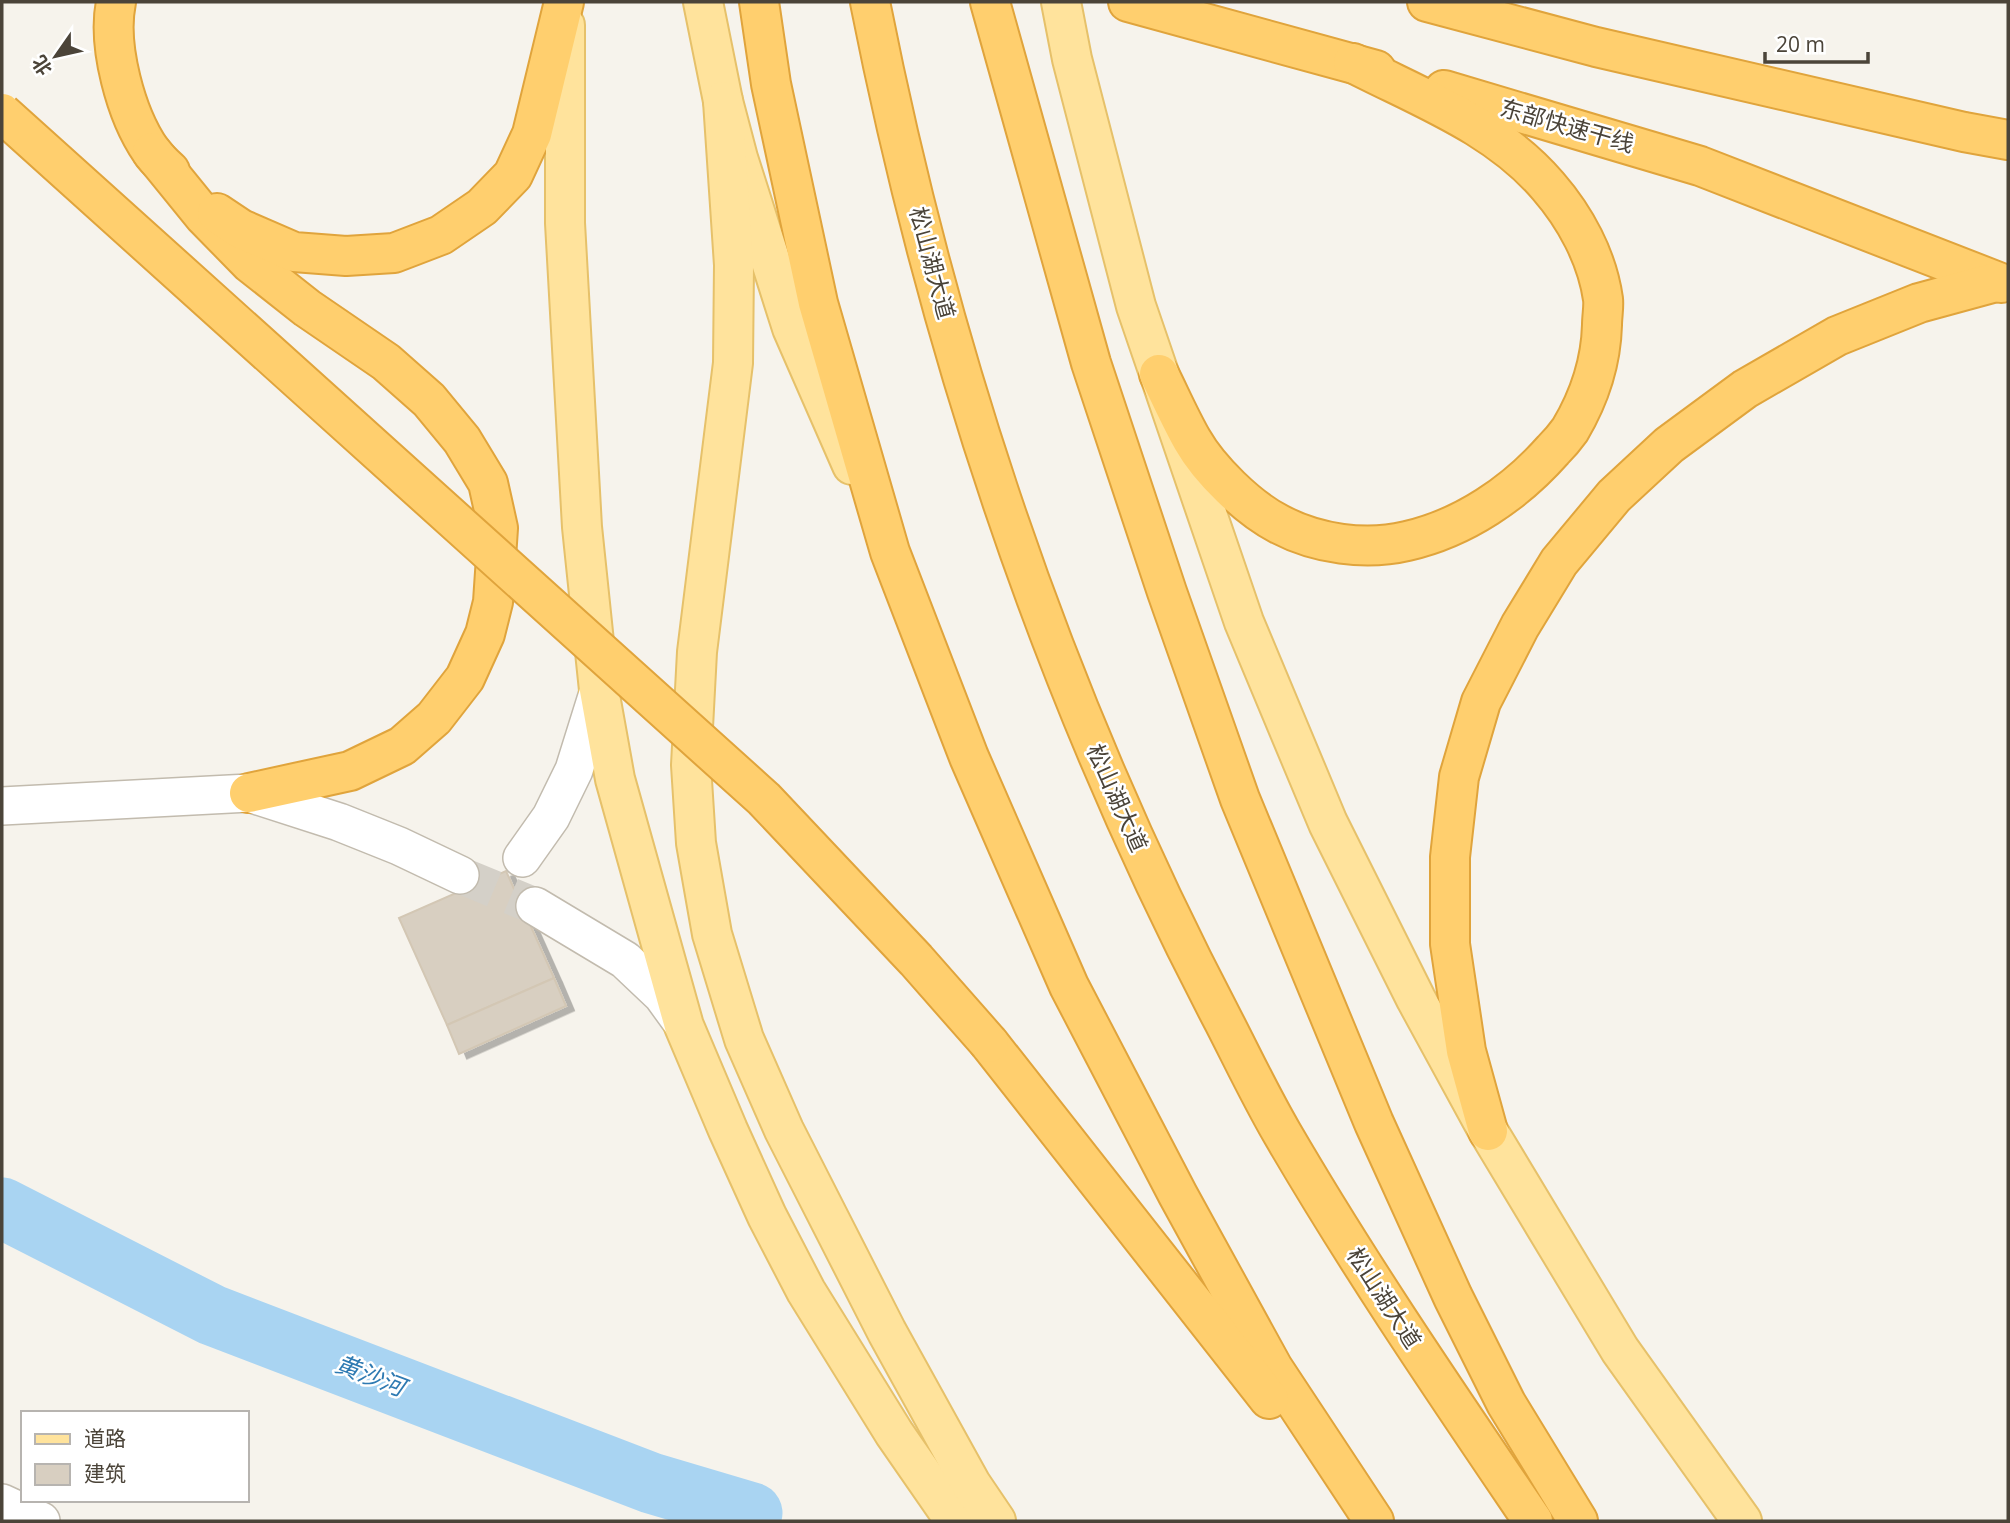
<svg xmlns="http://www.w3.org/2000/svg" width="2010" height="1523" font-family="'Open Sans','Noto Sans SC',sans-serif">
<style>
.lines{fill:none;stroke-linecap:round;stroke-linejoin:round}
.river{stroke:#a9d4f2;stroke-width:61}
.building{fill:#d8cfc1;stroke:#d3c7b4;stroke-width:2;filter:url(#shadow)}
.minor-tunnel{stroke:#d4d0c8;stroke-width:37;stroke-dasharray:37 18;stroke-linecap:butt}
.minor-casing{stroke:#c2bbae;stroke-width:40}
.major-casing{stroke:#e6c16a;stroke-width:42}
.highway-casing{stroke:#e0a43c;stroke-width:42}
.minor{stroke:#fff;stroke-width:37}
.major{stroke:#ffe39c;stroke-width:38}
.highway{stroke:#ffcf6e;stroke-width:38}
.highway-bridge-casing{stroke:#e0a43c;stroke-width:42;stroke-linecap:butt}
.highway-bridge{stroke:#ffcf6e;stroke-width:38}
.labels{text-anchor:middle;stroke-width:5;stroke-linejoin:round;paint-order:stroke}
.street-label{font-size:23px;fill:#4b4439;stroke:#fff}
.water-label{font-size:24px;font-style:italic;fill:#2e7ab2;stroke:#fff}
</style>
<defs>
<filter id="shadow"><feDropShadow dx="8" dy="4.5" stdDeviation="0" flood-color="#0004"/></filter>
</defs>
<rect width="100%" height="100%" fill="#f6f3ec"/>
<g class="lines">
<path class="river" d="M2 1208 212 1315 651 1483 752 1513"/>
</g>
<g class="building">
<path d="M506 871 554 978 447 1025 399 918Z"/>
<path d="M554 978 566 1006 459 1054 447 1025Z"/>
</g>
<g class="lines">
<path class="minor-tunnel" d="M460 875 535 906"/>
<g class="minor-casing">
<g id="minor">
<path d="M2 806 249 793 339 822 399 846 460 875"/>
<path d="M522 858 551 817 574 770 599 690"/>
<path d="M535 906 625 960 662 995 683 1024"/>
<path d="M2 1503 41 1521"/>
</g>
</g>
<g class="major-casing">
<g id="major">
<path d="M703 2 723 101 738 158 792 328 852 465"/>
<path d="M1061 2 1072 59 1136 306 1244 622 1328 823 1416 999 1488 1131 1620 1350 1742 1521"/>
<path d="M565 25V223L582 527 599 690 615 779 684 1026 728 1130 767 1216 806 1291 894 1433 955 1521"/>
<path d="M723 101 734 265 733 363 697 652 691 765 696 843 712 934 744 1039 784 1130 887 1332 971 1484 996 1521"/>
</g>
</g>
<g class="highway-casing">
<g id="highway">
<path d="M116 2C107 46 126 115 151 151 156 159 164 165 170 171"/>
<path d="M759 2 771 84 818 303 890 552 969 757 1069 986 1178 1195 1273 1368 1374 1521"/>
<path d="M870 2C940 356 1056 702 1224 1022 1243 1059 1261 1097 1282 1133 1360 1267 1447 1394 1533 1521"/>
<path d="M990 2 1091 363 1167 592 1240 799 1374 1123 1453 1297 1506 1403 1578 1521"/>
<path d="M1128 2 1376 70"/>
<path d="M1427 2 1596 47 1964 132 2008 140"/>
<path d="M1444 90 1700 166 2001 283"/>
<path d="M152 152 204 216 250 263 307 308 386 362 429 400 462 440 488 483 498 528 493 602 485 634 465 678 434 718 402 746 350 771 249 793"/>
<path d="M217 213 241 229 294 252 346 256 394 253 441 235 482 207 513 175 532 134 564 2"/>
<path d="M1159 374C1170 396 1180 419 1192 440 1209 470 1248 508 1279 524 1317 544 1365 551 1407 541 1464 528 1515 493 1553 450 1559 444 1565 437 1570 430 1589 398 1601 362 1602 325 1602 316 1604 307 1603 299 1597 257 1575 217 1548 186 1497 126 1421 98 1353 63"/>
<path d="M989 1043 1269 1399"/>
<path d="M1488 1131 1466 1051 1450 944V857L1459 777 1481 702 1520 626 1559 562 1614 496 1669 445 1745 389 1837 336 1919 303 1996 282"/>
</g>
</g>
<use href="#minor" class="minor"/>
<use href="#major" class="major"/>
<use href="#highway" class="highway"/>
<g class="highway-bridge-casing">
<path id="highway-bridge" d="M2 113 764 799 916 960 989 1043"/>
</g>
<use href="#highway-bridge" class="highway-bridge"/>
</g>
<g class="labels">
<g class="street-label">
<text transform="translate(1567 126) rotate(16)" y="8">东部快速干线</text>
<text transform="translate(932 263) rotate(75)" y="8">松山湖大道</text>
<text transform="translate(1117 798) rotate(66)" y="8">松山湖大道</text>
<text transform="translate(1384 1298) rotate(57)" y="8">松山湖大道</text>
</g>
<g class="water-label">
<text transform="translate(370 1376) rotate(21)" y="8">黄沙河</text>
</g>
</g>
<rect width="2010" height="1523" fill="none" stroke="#4b4439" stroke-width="7"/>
<rect x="21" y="1411" width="228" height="91" fill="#ffffff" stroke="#b7b4b0" stroke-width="2"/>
<rect x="35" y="1434" width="35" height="10" fill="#ffe39c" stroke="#b7b4b0" stroke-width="2"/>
<text x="84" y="1446" font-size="21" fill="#4b4439">道路</text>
<rect x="35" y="1464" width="35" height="21" fill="#d8cfc1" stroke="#b7b4b0" stroke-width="2"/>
<text x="84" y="1481" font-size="21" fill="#4b4439">建筑</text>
<g transform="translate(56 56) rotate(236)" stroke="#ffffff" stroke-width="5" paint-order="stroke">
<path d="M0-5L12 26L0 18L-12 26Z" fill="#4b4439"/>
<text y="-10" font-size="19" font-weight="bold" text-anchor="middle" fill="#4b4439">北</text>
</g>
<path d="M1765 52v10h103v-10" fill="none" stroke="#4b4439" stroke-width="3.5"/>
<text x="1776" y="52" font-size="21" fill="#4b4439" stroke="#ffffff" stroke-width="5" paint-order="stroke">20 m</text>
</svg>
